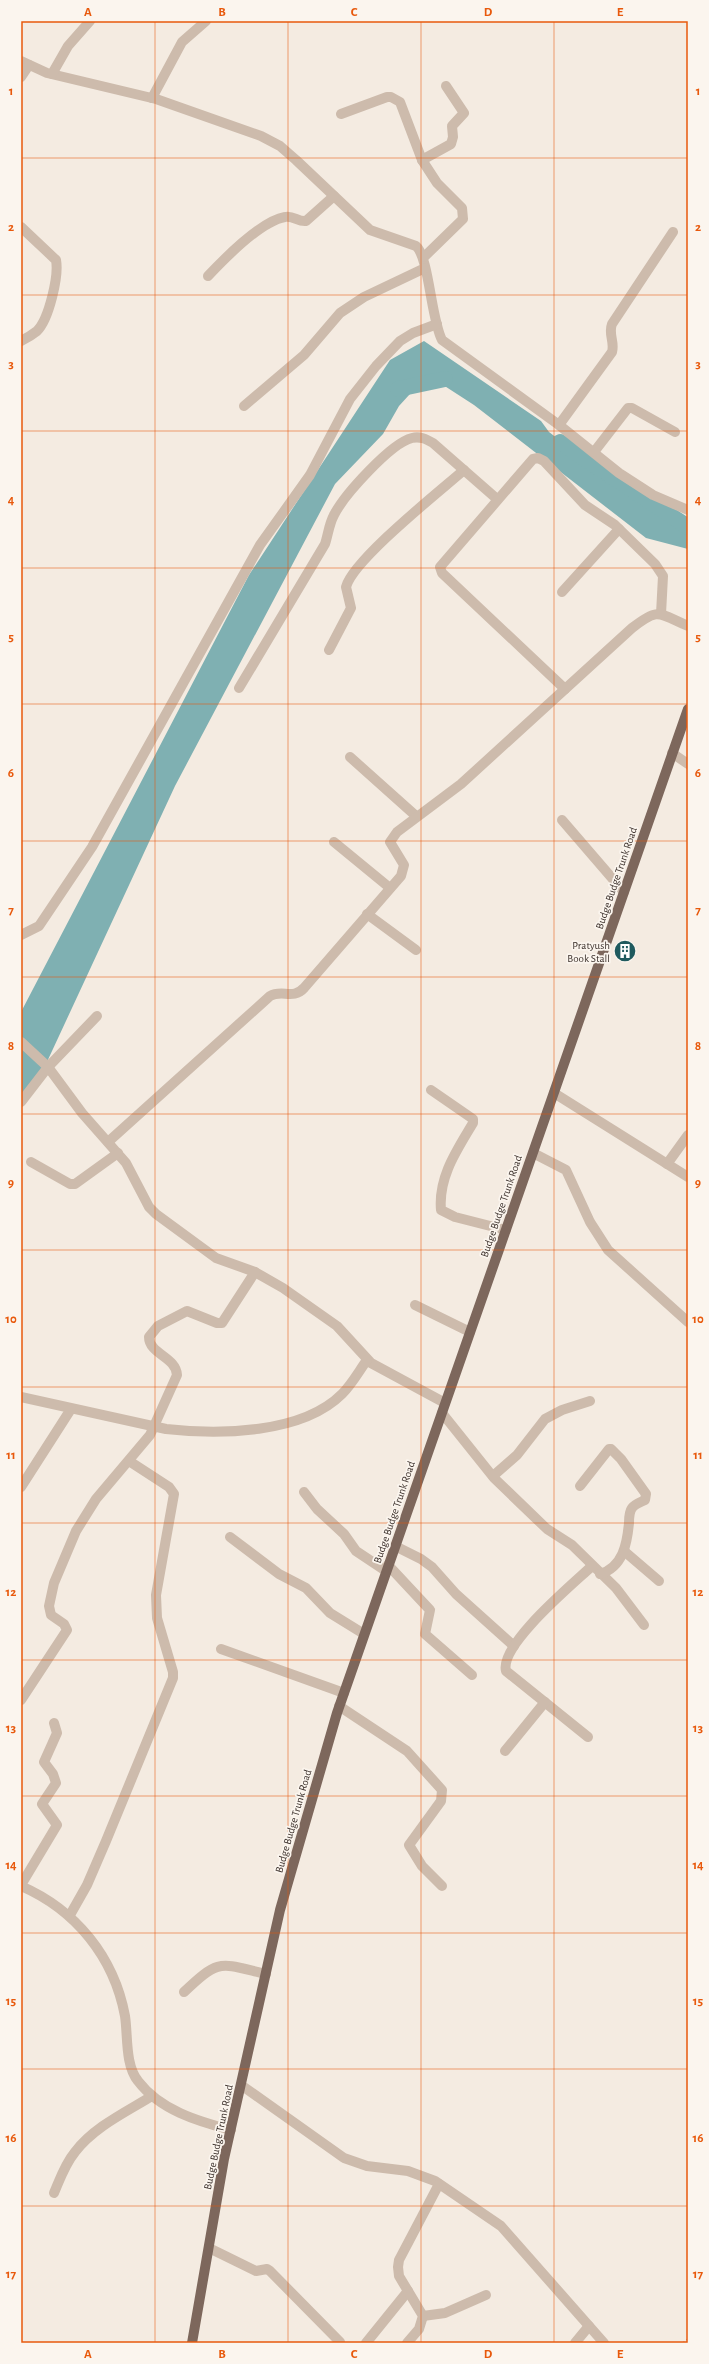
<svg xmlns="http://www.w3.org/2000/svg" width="709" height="2364" font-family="'Alegreya Sans',sans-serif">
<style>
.water{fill:#7fb0b2}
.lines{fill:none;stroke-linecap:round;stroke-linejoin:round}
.river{stroke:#7fb0b2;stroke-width:16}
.minor{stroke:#cdbbac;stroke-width:10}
.major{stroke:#7d675c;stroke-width:10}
.rail{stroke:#3b302b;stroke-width:2.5;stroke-dasharray:1 3;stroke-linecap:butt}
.grid{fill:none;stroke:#e8590c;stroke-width:1;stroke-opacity:0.55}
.labels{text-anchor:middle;stroke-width:3.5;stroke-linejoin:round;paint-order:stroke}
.street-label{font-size:11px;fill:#3b302b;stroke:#fbf5ee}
.poi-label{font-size:11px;fill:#3b302b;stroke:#fbf5ee;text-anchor:end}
.neatline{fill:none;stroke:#e8590c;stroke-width:1.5}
.grid-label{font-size:13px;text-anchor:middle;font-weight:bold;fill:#e8590c}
</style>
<rect width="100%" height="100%" fill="#f4ebe1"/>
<path class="water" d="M424 341 541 421 549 432 627 492 688 521V549L646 538 474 405 440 383H420L399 406 383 434 335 484 175 786 46 1064 21 1097V1012L249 575 390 360Z"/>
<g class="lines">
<g class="river">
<path d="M398 389 445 379"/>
<path d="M560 442 688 527"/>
</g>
<g class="minor">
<path d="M21 61 47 73 156 99 261 136 280 146 296 160 370 230 416 246C429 257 431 319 442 340L559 425 619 473 653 495 688 510"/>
<path d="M52 74 68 46 90 21"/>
<path d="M21 77 29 65"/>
<path d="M152 98 182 42 206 21"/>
<path d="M341 114 387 97H391L400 102 422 160 437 183 462 208 463 219 424 257"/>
<path d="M422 160 451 144 453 137 452 126 464 113 446 86"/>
<path d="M21 227 56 260C59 276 49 319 37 331 32 335 27 338 21 341"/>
<path d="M208 276C225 258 261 221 285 217 293 215 298 222 306 221L334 196"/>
<path d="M244 406 304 355 340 313 364 297 425 268"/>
<path d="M559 425 612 352C615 342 608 334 612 324L673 232"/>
<path d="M594 452 628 408H632L675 432"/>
<path d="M562 592 619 529"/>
<path d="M329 650 351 608 346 587C353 560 440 491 464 470"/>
<path d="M239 688 325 544C328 535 329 524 334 515 344 495 391 443 412 438 420 436 426 439 433 443L497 499"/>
<path d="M565 689 442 573 440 567 533 459 538 458 544 461 585 505 615 525 655 564 663 576 661 614"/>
<path d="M672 753 688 764"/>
<path d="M350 757 416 816"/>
<path d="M562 820 624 892"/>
<path d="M334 842 390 888"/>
<path d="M367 914 416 950"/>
<path d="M21 935 39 926 92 847 260 545 310 475 350 399 376 366 400 341 413 333 437 324"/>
<path d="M21 1042 48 1067 82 1113 126 1163 149 1207 156 1214 216 1258 255 1272 283 1288 337 1326 371 1363 445 1403"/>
<path d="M431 1090 473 1119V1123C457 1150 438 1177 441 1210L455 1217 506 1230"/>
<path d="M554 1093 688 1177"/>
<path d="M21 1102 48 1067 97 1016"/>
<path d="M108 1142 270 996C282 989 293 1000 304 988L401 876 404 865 390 842 397 832 461 784 632 628C659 607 658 613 688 626"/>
<path d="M533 1153 566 1170 590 1222 608 1250 688 1322"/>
<path d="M31 1162 70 1184H75L118 1153"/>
<path d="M667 1164 688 1135"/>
<path d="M415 1305 470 1332"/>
<path d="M21 1397 166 1429C219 1435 302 1434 342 1394 352 1384 359 1371 367 1360"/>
<path d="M442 1413 494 1478 547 1529 572 1545 616 1588 644 1625"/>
<path d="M493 1476 517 1455 545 1419 562 1410 590 1401"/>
<path d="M580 1486 609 1449H611L621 1459 646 1494 645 1500C641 1502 635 1504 632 1508 629 1512 629 1518 629 1523 627 1544 623 1567 600 1574"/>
<path d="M21 1487 71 1409"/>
<path d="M304 1492 317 1509 344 1534 356 1551 386 1571"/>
<path d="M230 1537 279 1574 306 1588 330 1613 364 1634"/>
<path d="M395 1546 421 1559 432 1567 456 1594 514 1646"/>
<path d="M624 1551 659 1581"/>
<path d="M388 1565 430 1610 425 1634 472 1675"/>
<path d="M221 1649 344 1693"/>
<path d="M21 1700 67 1630 64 1624 51 1615 49 1606 54 1583 76 1531 96 1499 150 1435 177 1375C176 1357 149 1354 149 1337L158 1326 187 1311 217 1323H222L255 1272"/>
<path d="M339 1706 407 1751 442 1790 441 1801 409 1845 422 1866 442 1886"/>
<path d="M588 1737 506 1671C499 1645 573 1584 592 1566"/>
<path d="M505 1751 545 1702"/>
<path d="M21 1885 57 1825 42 1804 56 1783 53 1774 44 1762 57 1733 54 1723"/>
<path d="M21 1886C76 1910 114 1957 125 2016 128 2036 125 2065 138 2081 160 2110 197 2121 231 2130"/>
<path d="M70 1915 87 1885 106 1841 173 1678V1672L157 1618 156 1595 174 1494 169 1487 129 1461"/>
<path d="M184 1992C220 1958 219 1963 266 1974"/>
<path d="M241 2085 344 2158 367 2166 408 2171 435 2181 501 2226 604 2343"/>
<path d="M54 2193C60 2179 65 2164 75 2152 94 2127 126 2112 152 2096"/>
<path d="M209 2248 256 2271 267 2269 270 2271 340 2342"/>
<path d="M423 2316 445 2313 486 2295"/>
<path d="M366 2343 408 2291"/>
<path d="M407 2343 419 2329 423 2316 399 2276 398 2267 399 2260 439 2184"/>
<path d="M575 2343 589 2326"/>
</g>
<path class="major" d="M192 2343 224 2159 280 1910 337 1713 688 709"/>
<path class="rail" d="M684 2343 688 2340"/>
</g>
<path class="grid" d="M155 21V2343M288 21V2343M421 21V2343M554 21V2343M21 158H688M21 295H688M21 431H688M21 568H688M21 704H688M21 841H688M21 977H688M21 1114H688M21 1250H688M21 1387H688M21 1523H688M21 1660H688M21 1796H688M21 1933H688M21 2069H688M21 2206H688"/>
<defs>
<g id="building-disc" transform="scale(1.15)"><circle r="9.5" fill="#1f5a5e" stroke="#fbf5ee"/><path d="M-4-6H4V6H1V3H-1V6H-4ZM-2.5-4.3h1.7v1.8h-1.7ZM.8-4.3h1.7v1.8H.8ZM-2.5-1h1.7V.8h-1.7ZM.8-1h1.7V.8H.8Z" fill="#fff"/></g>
</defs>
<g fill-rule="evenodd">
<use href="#building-disc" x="625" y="951"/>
</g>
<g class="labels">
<g class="street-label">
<text transform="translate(616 878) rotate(-71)" y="4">Budge Budge Trunk Road</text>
<text transform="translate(501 1206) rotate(-71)" y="4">Budge Budge Trunk Road</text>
<text transform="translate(394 1512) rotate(-71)" y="4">Budge Budge Trunk Road</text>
<text transform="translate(293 1821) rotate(-74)" y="4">Budge Budge Trunk Road</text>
<text transform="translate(218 2137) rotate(-78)" y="4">Budge Budge Trunk Road</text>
</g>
<g class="poi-label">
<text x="610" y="949">Pratyush<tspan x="610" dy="13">Book Stall</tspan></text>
</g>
</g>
<rect width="709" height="2364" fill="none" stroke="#fbf5ee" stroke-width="44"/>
<rect x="22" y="22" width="665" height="2320" class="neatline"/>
<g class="grid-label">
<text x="88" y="16">A</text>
<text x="222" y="16">B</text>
<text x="354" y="16">C</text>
<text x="488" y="16">D</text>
<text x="620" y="16">E</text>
<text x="11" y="95">1</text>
<text x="698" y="95">1</text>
<text x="11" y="231">2</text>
<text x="698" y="231">2</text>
<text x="11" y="368">3</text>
<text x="698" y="368">3</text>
<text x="11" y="504">4</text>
<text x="698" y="504">4</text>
<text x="11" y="641">5</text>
<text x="698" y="641">5</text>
<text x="11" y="777">6</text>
<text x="698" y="777">6</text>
<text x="11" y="914">7</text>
<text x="698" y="914">7</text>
<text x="11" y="1050">8</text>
<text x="698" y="1050">8</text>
<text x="11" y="1187">9</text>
<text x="698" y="1187">9</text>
<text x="11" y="1323">10</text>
<text x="698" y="1323">10</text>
<text x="11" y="1459">11</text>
<text x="698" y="1459">11</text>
<text x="11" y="1596">12</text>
<text x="698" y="1596">12</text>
<text x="11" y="1732">13</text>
<text x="698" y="1732">13</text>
<text x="11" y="1869">14</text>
<text x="698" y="1869">14</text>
<text x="11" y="2005">15</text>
<text x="698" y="2005">15</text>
<text x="11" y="2142">16</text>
<text x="698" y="2142">16</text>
<text x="11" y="2278">17</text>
<text x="698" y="2278">17</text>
<text x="88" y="2358">A</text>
<text x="222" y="2358">B</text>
<text x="354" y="2358">C</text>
<text x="488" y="2358">D</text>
<text x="620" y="2358">E</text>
</g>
</svg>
